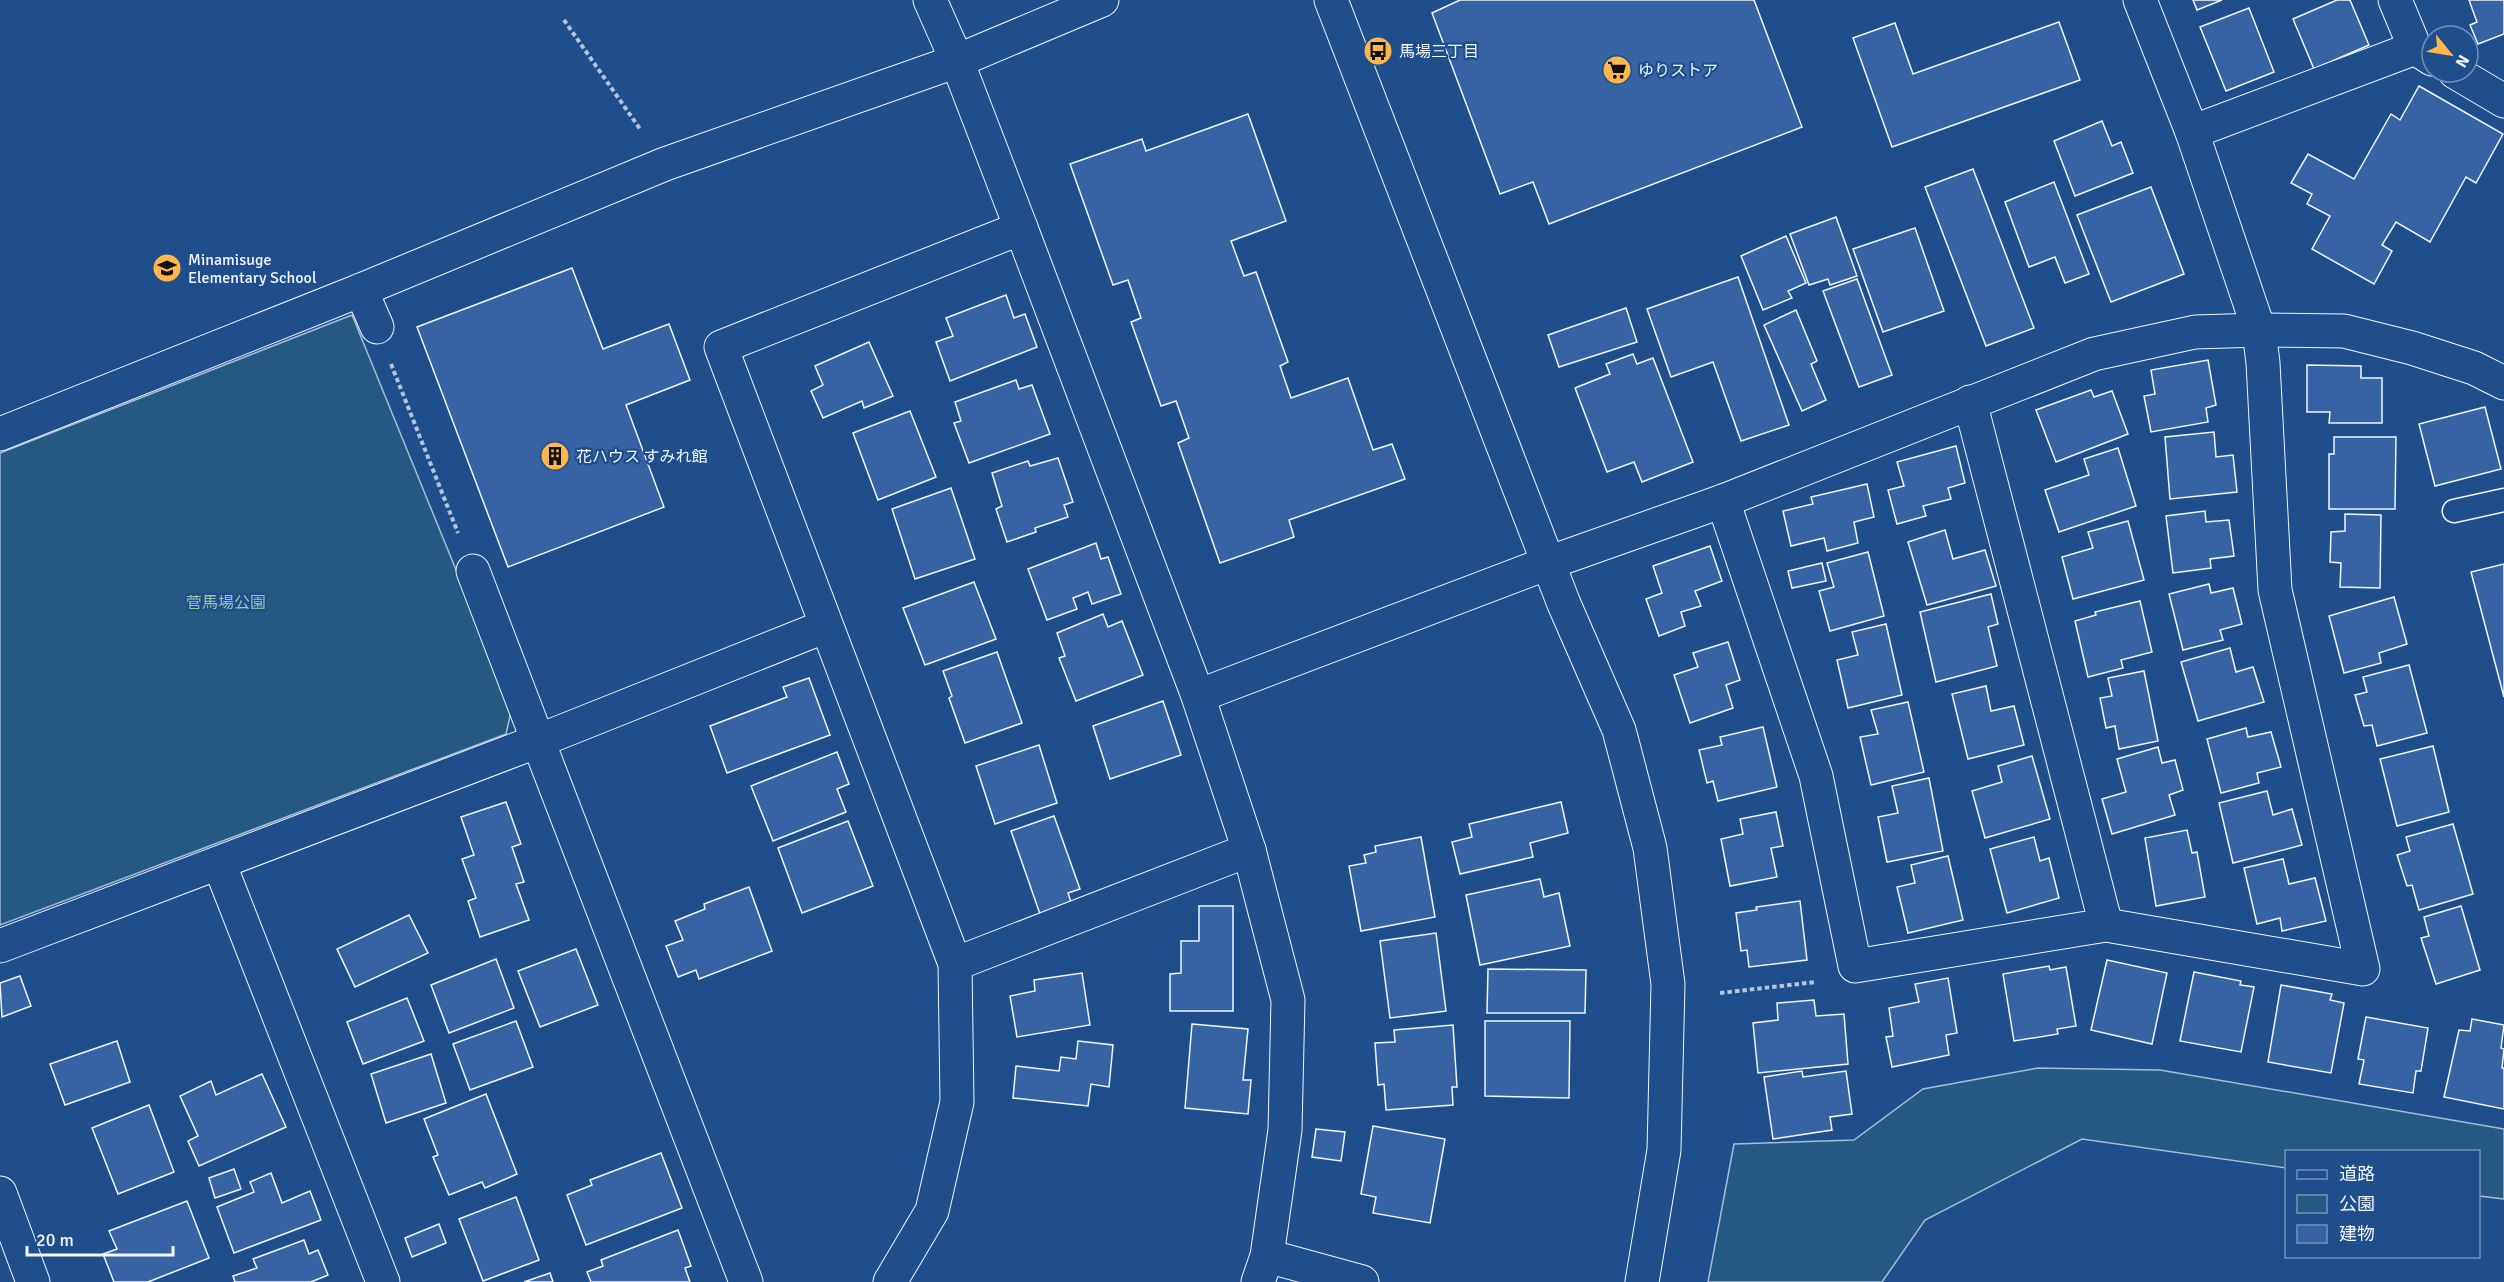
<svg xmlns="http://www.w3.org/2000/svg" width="2504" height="1282" font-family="Signika,'Noto Sans JP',sans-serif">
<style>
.green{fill:#245a82;stroke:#a8bbd7;stroke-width:1.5}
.building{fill:#3563a3;stroke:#f2f6ff;stroke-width:1.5}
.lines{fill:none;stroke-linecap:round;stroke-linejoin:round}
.service-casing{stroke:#f2f6ff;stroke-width:25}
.pedestrian-casing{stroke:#f2f6ff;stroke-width:35}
.minor-casing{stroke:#f2f6ff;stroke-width:35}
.tertiary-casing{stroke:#f2f6ff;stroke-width:35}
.path{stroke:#b3c4dc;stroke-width:4;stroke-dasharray:4.5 3;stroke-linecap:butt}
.service{stroke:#1f4e8c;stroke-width:22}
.pedestrian{stroke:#1f4e8c;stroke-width:33}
.minor{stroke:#1f4e8c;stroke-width:33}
.tertiary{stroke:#1f4e8c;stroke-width:33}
.labels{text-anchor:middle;stroke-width:4.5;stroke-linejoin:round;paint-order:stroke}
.poi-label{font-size:16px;fill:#f2f6ff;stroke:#1f4e8c;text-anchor:start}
.park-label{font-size:16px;fill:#97c8a6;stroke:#1f4e8c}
</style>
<rect width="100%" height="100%" fill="#1f4e8c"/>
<g class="green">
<path d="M352 315 512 707 506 734 0 925V453Z"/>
<path d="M2038 1068 2160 1070 2504 1129V1199L2479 1196 2478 1152H2286V1168L2082 1139 1925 1220 1882 1282H1708L1734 1144 1854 1140 1923 1089Z"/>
</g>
<g class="building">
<path d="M1460 0H1754L1802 127 1549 224 1533 182 1500 194 1432 13Z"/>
<path d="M2193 0H2222L2197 10Z"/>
<path d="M2337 0H2350L2369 45 2314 69 2293 19Z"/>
<path d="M2469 0H2504V34L2478 44 2470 25 2477 22Z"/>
<path d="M2249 8 2274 72 2226 91 2200 27Z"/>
<path d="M2059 22 2080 80 1892 147 1853 38 1895 23 1913 74Z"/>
<path d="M2419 86 2503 134 2476 183 2466 177 2430 242 2396 222 2382 245 2392 251 2374 284 2312 249 2330 216 2307 204 2312 194 2291 183 2308 154 2354 179 2391 114 2400 120Z"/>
<path d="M1248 114 1286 221 1231 241 1244 276 1256 272 1288 362 1280 366 1291 398 1348 378 1373 450 1392 444 1405 479 1289 520 1294 537 1220 563 1178 443 1189 438 1176 401 1161 406 1131 322 1141 318 1128 280 1113 285 1070 164 1142 139 1146 151Z"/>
<path d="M2102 121 2112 146 2121 142 2133 173 2075 196 2054 141Z"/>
<path d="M1973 169 2034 328 1986 346 1925 187Z"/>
<path d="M2054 182 2089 274 2065 283 2055 257 2029 267 2005 202Z"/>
<path d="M2151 187 2184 274 2111 302 2077 215Z"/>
<path d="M1836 217 1857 276 1830 285 1828 279 1809 285 1790 234Z"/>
<path d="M1915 228 1944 311 1883 332 1853 249Z"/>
<path d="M1786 236 1806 283 1788 291 1792 298 1763 310 1741 256Z"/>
<path d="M572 268 603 349 669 324 690 380 626 405 664 507 508 567 417 327Z"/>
<path d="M1738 277 1789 425 1741 441 1713 362 1671 377 1647 309Z"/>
<path d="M1857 279 1892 375 1859 387 1823 291Z"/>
<path d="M1006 295 1014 318 1025 314 1037 347 950 381 936 342 953 336 946 318Z"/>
<path d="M1626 308 1637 342 1559 367 1548 335Z"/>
<path d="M1796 310 1817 361 1811 364 1826 400 1802 411 1764 325Z"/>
<path d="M869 342 893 396 864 408 862 401 823 418 811 391 823 385 815 366Z"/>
<path d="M1633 354 1637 364 1653 358 1693 462 1642 482 1634 462 1607 472 1575 388 1610 374 1606 364Z"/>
<path d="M2208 360 2216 405 2206 408 2208 422 2151 432 2144 396 2155 394 2151 370Z"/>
<path d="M2307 365 2361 366V378H2382V423H2329L2330 412H2307Z"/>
<path d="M1016 380 1019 389 1032 385 1050 434 969 463 954 423 961 421 955 402Z"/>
<path d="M2091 390 2094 397 2112 391 2128 434 2056 462 2036 410Z"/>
<path d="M2485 407 2501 469 2435 486 2419 424Z"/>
<path d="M910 411 936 477 878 500 853 433Z"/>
<path d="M2214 432 2216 457 2233 455 2237 492 2170 499 2165 437Z"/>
<path d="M2334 437H2396L2395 509H2329V454H2334Z"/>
<path d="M1956 446 1965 483 1948 488 1951 499 1923 506 1926 516 1897 524 1888 490 1904 486 1897 462Z"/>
<path d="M2118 448 2136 506 2059 532 2045 490 2089 475 2084 459Z"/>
<path d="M1058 458 1073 502 1064 505 1068 517 1035 528 1036 532 1007 542 996 509 1002 506 992 473 1028 461 1030 466Z"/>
<path d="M1867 484 1874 517 1854 522 1858 543 1827 551 1824 538 1791 546 1783 511 1813 504 1811 497Z"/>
<path d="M951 488 975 559 915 579 892 509Z"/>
<path d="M2205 511 2206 522 2229 520 2234 556 2210 559 2211 568 2173 573 2166 516Z"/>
<path d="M2345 514 2381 515 2380 588 2340 587 2341 563 2330 562 2331 532 2345 531Z"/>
<path d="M2128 521 2144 580 2073 599 2062 557 2093 548 2088 532Z"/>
<path d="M1945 530 1953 559 1985 550 1996 586 1927 605 1908 542Z"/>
<path d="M1096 543 1101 559 1108 557 1121 594 1092 604 1088 592 1081 595 1073 598 1077 609 1047 620 1028 569Z"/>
<path d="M1710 546 1722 581 1695 591 1701 606 1681 612 1685 626 1659 636 1646 599 1662 593 1653 566Z"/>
<path d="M1868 552 1884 616 1830 631 1819 591 1834 587 1827 563Z"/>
<path d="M1822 563 1826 581 1792 588 1788 571Z"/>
<path d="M2504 564V697L2471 572Z"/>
<path d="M974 582 996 639 925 665 903 608Z"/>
<path d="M2209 584 2211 593 2233 588 2242 624 2220 630 2223 640 2183 650 2169 594Z"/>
<path d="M1991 594 1998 624 1988 627 1997 666 1936 682 1920 612Z"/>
<path d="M2394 597 2407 644 2379 653 2381 663 2344 673 2329 616Z"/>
<path d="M2140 601 2152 652 2121 660 2123 668 2088 677 2075 621 2096 615 2095 612Z"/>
<path d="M1103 614 1108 627 1122 621 1143 675 1076 701 1059 658 1065 656 1057 633Z"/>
<path d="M1886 624 1902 695 1848 708 1837 660 1858 655 1852 632Z"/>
<path d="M1728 642 1740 680 1726 685 1733 708 1690 723 1674 675 1698 667 1693 653Z"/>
<path d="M2230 648 2236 672 2253 667 2264 702 2198 721 2181 662Z"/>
<path d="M997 652 1022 723 965 743 949 698 952 696 943 671Z"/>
<path d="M2409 665 2427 733 2377 746 2372 725 2364 726 2355 695 2367 692 2363 677Z"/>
<path d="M2144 671 2158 741 2119 749 2115 726 2106 728 2100 698 2112 696 2108 678Z"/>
<path d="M809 678 830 735 727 773 710 726 787 697 783 687Z"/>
<path d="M1986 686 1991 711 2014 706 2024 745 1968 759 1952 694Z"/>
<path d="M1163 701 1181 755 1110 779 1093 726Z"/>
<path d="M1908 702 1924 772 1871 785 1860 737 1878 734 1871 710Z"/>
<path d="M1763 727 1777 787 1718 801 1713 781 1707 783 1699 750 1722 745 1720 737Z"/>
<path d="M2246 728 2248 737 2271 732 2281 767 2257 773 2259 783 2221 793 2207 739Z"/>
<path d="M1039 745 1057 803 995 824 976 766Z"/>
<path d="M2433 746 2449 812 2397 826 2380 759Z"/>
<path d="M2158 747 2162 763 2175 760 2183 790 2169 795 2175 815 2112 834 2102 799 2126 792 2117 759Z"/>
<path d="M837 752 849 784 837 789 846 812 773 841 751 786Z"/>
<path d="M2032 756 2050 819 1985 838 1972 791 2002 782 1998 766Z"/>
<path d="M1929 778 1943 851 1887 862 1878 817 1898 813 1892 786Z"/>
<path d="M2267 791 2273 815 2292 809 2302 845 2233 863 2219 803Z"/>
<path d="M506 802 521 844 512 847 524 882 516 884 529 920 480 937 468 901 476 898 462 859 474 855 461 817Z"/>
<path d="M1561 802 1568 833 1530 843 1533 857 1460 874 1452 842 1472 837 1469 824Z"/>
<path d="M1776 812 1783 846 1771 848 1777 877 1730 886 1721 839 1743 834 1740 819Z"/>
<path d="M1054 816 1080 889 1068 893 1071 902 1040 914 1011 831Z"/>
<path d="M848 821 873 886 802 913 778 848Z"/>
<path d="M2453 824 2473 894 2419 910 2412 885 2407 886 2397 855 2410 851 2406 837Z"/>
<path d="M2187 830 2192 853 2197 852 2205 897 2156 906 2145 838Z"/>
<path d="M1421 837 1435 917 1361 931 1349 866 1366 863 1364 855 1376 852 1375 846Z"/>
<path d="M2034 837 2040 861 2049 858 2059 898 2007 913 1990 849Z"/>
<path d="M1948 856 1963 920 1908 933 1897 887 1915 883 1911 865Z"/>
<path d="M2283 859 2289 884 2315 878 2326 921 2282 931 2280 918 2257 924 2244 868Z"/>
<path d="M1540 879 1544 897 1559 893 1570 946 1480 965 1466 895Z"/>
<path d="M749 887 772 951 699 979 696 970 678 977 666 946 683 940 675 921 705 909 704 904Z"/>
<path d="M1800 901 1807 960 1749 967 1747 950 1741 951 1736 913 1757 910 1756 907Z"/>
<path d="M1199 906H1233V1011H1170V974L1181 973V941H1199Z"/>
<path d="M2461 906 2480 970 2436 984 2421 938 2429 936 2424 917Z"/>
<path d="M409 915 428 953 355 987 337 949Z"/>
<path d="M1436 933 1446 1011 1390 1018 1380 941Z"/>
<path d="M576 949 598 1005 540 1027 518 971Z"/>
<path d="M496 959 514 1008 449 1033 431 985Z"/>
<path d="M2107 960 2167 973 2152 1044 2091 1030Z"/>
<path d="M2049 966 2050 970 2066 967 2076 1026 2057 1029 2058 1034 2014 1041 2003 974Z"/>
<path d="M1488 969 1586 970 1585 1013H1487Z"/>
<path d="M2194 972 2241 981 2240 985 2254 987 2241 1052 2180 1041Z"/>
<path d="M1082 973 1090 1025 1017 1037 1010 996 1035 991 1034 980Z"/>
<path d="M20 976 31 1006 2 1017 0 983Z"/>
<path d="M1948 978 1957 1033 1946 1035 1949 1055 1892 1067 1886 1037 1893 1036 1889 1008 1919 1002 1915 984Z"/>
<path d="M2281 985 2332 994 2330 1000 2344 1003 2331 1073 2268 1062Z"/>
<path d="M407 998 424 1041 363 1064 347 1022Z"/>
<path d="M1814 1000 1816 1016 1844 1014 1848 1064 1758 1073 1753 1023 1778 1020 1777 1003Z"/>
<path d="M2366 1017 2428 1028 2421 1071H2416L2413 1093 2359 1084 2364 1060 2358 1059Z"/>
<path d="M2472 1019 2504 1025 2501 1048 2504 1049 2502 1068H2504V1109L2444 1097 2459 1030 2470 1031Z"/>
<path d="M516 1021 533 1067 470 1090 453 1044Z"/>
<path d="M1485 1021H1570L1569 1098 1485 1096Z"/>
<path d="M1192 1024 1248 1029 1243 1080H1251L1248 1114 1185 1108Z"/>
<path d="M1453 1025 1457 1087H1452L1453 1105 1386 1110 1384 1084 1378 1085 1375 1043 1395 1042 1394 1030Z"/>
<path d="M117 1041 130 1082 65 1105 50 1064Z"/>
<path d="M1078 1041 1113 1045 1109 1087 1091 1084 1088 1106 1013 1098 1016 1066 1059 1071 1061 1057 1076 1059Z"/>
<path d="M431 1054 446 1103 386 1123 371 1074Z"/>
<path d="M1802 1071 1803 1077 1846 1071 1852 1114 1830 1117 1832 1130 1773 1139 1764 1077Z"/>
<path d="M262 1074 286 1127 199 1166 188 1141 198 1136 180 1096 211 1081 216 1095Z"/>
<path d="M486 1094 517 1174 485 1188 482 1182 449 1195 433 1157 438 1155 424 1119Z"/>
<path d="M149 1105 174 1172 118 1194 92 1128Z"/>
<path d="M1373 1126 1445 1139 1430 1223 1373 1213 1376 1197 1361 1194Z"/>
<path d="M1316 1129 1345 1132 1341 1161 1312 1157Z"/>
<path d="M661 1153 682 1208 586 1245 567 1195 592 1185 590 1180Z"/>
<path d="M234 1169 241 1189 215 1198 209 1178Z"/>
<path d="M271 1173 282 1203 310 1191 321 1220 234 1253 217 1207 254 1192 250 1182Z"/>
<path d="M516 1197 539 1260 483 1281 459 1219Z"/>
<path d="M187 1201 209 1258 148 1282H114L103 1254 117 1249 109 1231Z"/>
<path d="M439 1224 446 1243 412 1257 405 1238Z"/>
<path d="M678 1230 691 1266 685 1268 690 1282H591L587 1272 603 1266 601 1260Z"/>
<path d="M304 1240 309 1254 318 1250 328 1275 311 1282H235L233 1276 257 1268 253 1259Z"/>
<path d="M550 1273 553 1282H524Z"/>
</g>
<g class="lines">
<g class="service-casing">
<path id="service" d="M2454 511 2504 500"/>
</g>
<g class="pedestrian-casing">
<g id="pedestrian">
<path d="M930 0 957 61 1021 228"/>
<path d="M361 290 377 327"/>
<path d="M0 434 361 290 665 164 957 61 1102 0"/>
<path d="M473 571 538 741"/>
</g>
</g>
<g class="minor-casing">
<g id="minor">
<path d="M2395 0 2415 48 2432 59"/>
<path d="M2455 72 2504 101"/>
<path d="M2192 132 2415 48"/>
<path d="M1970 402 2106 925"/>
<path d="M1723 501 1816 776 1855 966 2106 925 2363 969 2275 590 2263 363 2259 330"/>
<path d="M1198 696 1548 563"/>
<path d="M538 741 746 1282"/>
<path d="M219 863 383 1282"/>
<path d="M0 946 538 741 826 626"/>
<path d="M955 964 1249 850"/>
<path d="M1267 1256 1362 1282"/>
<path d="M890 1282 932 1211 957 1102 955 964 721 347 1021 228 1198 696 1249 850 1288 1000 1285 1130 1267 1256 1258 1282"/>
</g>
</g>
<g class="tertiary-casing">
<g id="tertiary">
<path d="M1331 0 1564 604 1619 730 1650 848 1668 984 1664 1150 1642 1282"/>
<path d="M2140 0 2192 132 2259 330"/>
<path d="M1548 563 1723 501 2094 354 2195 332 2259 330 2344 331 2412 348 2474 368 2504 383"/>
<path d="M0 1193 33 1282"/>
</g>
</g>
<g class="path">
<path d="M564 20 640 129"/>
<path d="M391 364 458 533"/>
<path d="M1720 993 1816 982"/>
</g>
<use href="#service" class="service"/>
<use href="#pedestrian" class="pedestrian"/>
<use href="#minor" class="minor"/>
<use href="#tertiary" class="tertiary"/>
</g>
<defs>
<g id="bus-disc" transform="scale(1.5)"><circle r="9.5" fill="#ffb74d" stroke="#1f4e8c"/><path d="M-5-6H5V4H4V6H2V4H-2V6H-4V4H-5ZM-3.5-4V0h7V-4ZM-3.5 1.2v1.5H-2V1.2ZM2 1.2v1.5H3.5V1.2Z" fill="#111"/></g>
<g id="supermarket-disc" transform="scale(1.5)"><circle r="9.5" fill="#ffb74d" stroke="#1f4e8c"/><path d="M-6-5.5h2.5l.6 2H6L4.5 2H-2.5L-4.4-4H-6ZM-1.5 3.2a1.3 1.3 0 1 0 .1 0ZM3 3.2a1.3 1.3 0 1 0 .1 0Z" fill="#111"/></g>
<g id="school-disc" transform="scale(1.5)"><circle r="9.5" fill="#ffb74d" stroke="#1f4e8c"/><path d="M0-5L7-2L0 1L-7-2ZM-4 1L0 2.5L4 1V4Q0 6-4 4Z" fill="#111"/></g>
<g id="building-disc" transform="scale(1.5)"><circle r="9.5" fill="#ffb74d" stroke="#1f4e8c"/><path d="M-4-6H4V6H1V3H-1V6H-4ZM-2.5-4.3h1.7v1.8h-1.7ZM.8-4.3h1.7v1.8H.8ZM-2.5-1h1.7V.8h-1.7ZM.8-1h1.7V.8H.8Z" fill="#111"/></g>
</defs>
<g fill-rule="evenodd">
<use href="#bus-disc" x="1378" y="51"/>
<use href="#supermarket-disc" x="1617" y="70"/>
<use href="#school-disc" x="167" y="268"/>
<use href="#building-disc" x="555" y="456"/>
</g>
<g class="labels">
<g class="poi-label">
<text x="1399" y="57">馬場三丁目</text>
<text x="1638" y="76">ゆりストア</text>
<text x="188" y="265">Minamisuge<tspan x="188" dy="18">Elementary School</tspan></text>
<text x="576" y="462">花ハウス すみれ館</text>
</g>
<g class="park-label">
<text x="226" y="608">菅馬場公園</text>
</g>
</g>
<rect x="2285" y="1150" width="195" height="108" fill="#1f4e8c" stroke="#7391ba" stroke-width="1.5"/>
<rect x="2297" y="1170" width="30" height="9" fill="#1f4e8c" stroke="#7391ba" stroke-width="1.5"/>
<text x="2339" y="1180" font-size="18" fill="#f2f6ff">道路</text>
<rect x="2297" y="1195" width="30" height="18" fill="#245a82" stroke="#7391ba" stroke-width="1.5"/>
<text x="2339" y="1210" font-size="18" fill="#f2f6ff">公園</text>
<rect x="2297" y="1225" width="30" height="18" fill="#3563a3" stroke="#7391ba" stroke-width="1.5"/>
<text x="2339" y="1240" font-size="18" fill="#f2f6ff">建物</text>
<g transform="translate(2450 54) rotate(120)"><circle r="28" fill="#1f4e8c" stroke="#7391ba" stroke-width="1.5"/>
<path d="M0-4.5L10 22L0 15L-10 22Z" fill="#ffb74d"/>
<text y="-9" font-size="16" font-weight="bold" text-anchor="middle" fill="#f2f6ff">N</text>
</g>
<path d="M27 1246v9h146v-9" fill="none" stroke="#f2f6ff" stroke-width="3"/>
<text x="36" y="1246" font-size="18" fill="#f2f6ff" stroke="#1f4e8c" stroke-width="4.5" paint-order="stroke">20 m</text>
</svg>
